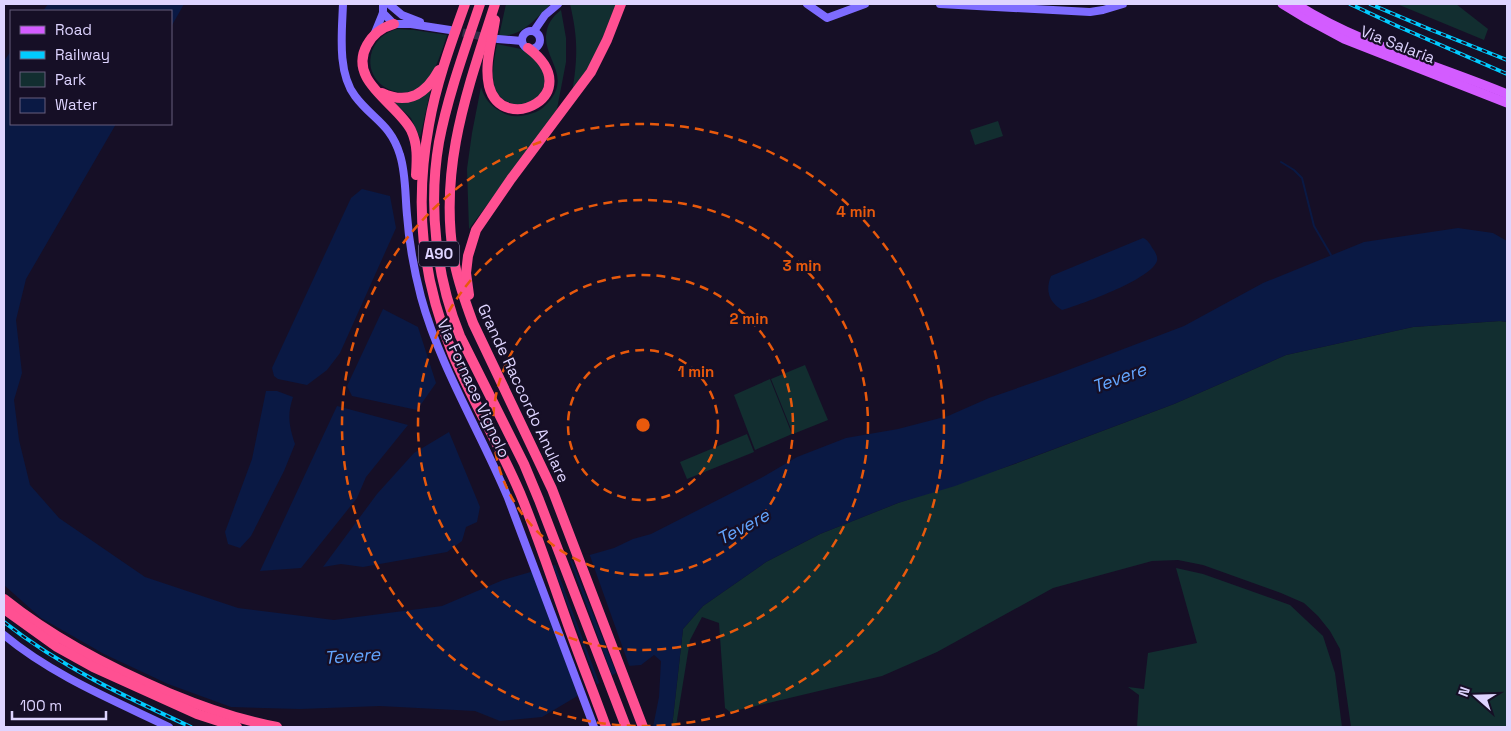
<svg xmlns="http://www.w3.org/2000/svg" width="1511" height="731" font-family="'Space Grotesk',sans-serif">
<style>
.green{fill:#122e30}
.water{fill:#0a1944}
.pier{fill:#160f26}
.lines{fill:none;stroke-linecap:round;stroke-linejoin:round}
.stream{stroke:#0a1944;stroke-width:2}
.secondary-tunnel{stroke:#342d47;stroke-width:8;stroke-dasharray:8 4;stroke-linecap:butt}
.secondary{stroke:#7e6cff;stroke-width:8}
.primary{stroke:#d35cff;stroke-width:9}
.highway{stroke:#ff5092;stroke-width:10}
.rail-casing{stroke:#01cbff;stroke-width:4}
.rail{stroke:#160f26;stroke-width:2;stroke-dasharray:5.5;stroke-linecap:butt}
.ring{fill:none;stroke:#e8590c;stroke-width:2.5;stroke-dasharray:9 6}
.labels{text-anchor:middle;stroke-width:4.5;stroke-linejoin:round;paint-order:stroke}
.shield{fill:#160f26;stroke:#a299be;stroke-width:1}
.shield-label{font-size:15px;font-weight:bold;fill:#ded4ff}
.street-label{font-size:16px;fill:#ded4ff;stroke:#160f26}
.water-label{font-size:18px;font-style:italic;fill:#63a6ff;stroke:#160f26}
.centre{fill:#e8590c;stroke:#160f26;stroke-width:2.5}
.ring-label{font-size:15px;text-anchor:middle;font-weight:bold;fill:#e8590c;stroke:#160f26;stroke-width:4.5;stroke-linejoin:round;paint-order:stroke}
</style>
<rect width="100%" height="100%" fill="#160f26"/>
<g class="green">
<path d="M506 4H551C536 18 522 37 499 36Z"/>
<path d="M570 4H616L592 64 572 93C578 58 578 38 570 4Z"/>
<path d="M1397 4H1456L1488 29 1484 40Z"/>
<path d="M561 10 566 38V62L557 109 549 122 469 229 467 169 472 133 481 87C484 97 490 106 500 111 510 118 522 117 533 113 541 111 546 105 551 99 569 75 545 59 546 36 547 24 552 17 561 10Z"/>
<path d="M397 29 414 30 447 35C442 50 437 68 427 81 405 107 361 85 372 51 377 38 385 33 397 29Z"/>
<path d="M497 44 521 49 536 58 547 77 541 94 525 106C486 103 491 74 497 44Z"/>
<path d="M431 88 420 138 411 118 392 100Z"/>
<path d="M998 121 1003 136 975 145 970 130Z"/>
<path d="M1500 321 1507 322V727H1351L1340 649 1330 631 1318 616 1304 603 1281 593 1203 565 1178 560 1152 561 1053 588 937 652 882 676 730 712 725 708 719 623 702 617 690 640 676 726 681 727H672L683 629 703 606 766 562 820 534 898 503 1015 464 1174 404 1286 355 1413 327Z"/>
<path d="M805 365 828 420 793 434 771 379Z"/>
<path d="M770 379 792 434 755 450 734 395Z"/>
<path d="M747 434 754 452 687 479 680 462Z"/>
<path d="M1176 568 1203 574 1290 605 1323 636 1335 673 1342 727H1137L1139 695 1128 687 1144 689 1148 653 1197 643Z"/>
</g>
<g class="water">
<path d="M48 4H184L171 27V11H43Z"/>
<path d="M11 51V124H116L26 279 16 320 22 373 14 400 19 440 30 485 59 518 145 577 238 608 334 620 442 606 503 580 614 548 633 539 651 534 761 478 797 457 846 438 898 429 948 416 989 398 1055 375 1184 326 1263 283 1364 242 1458 228 1493 233 1507 241V322L1500 321 1413 327 1286 355 1174 404 955 486 898 503 820 534 766 562 703 606 683 629 672 727H653L659 697 661 661 654 655 641 665 628 666 542 717 500 721 475 711 380 706 300 709 231 707 168 684 104 654 41 618 4 585V61Z"/>
<path d="M362 189 390 196 396 228 340 353 327 370 307 385 278 379 274 376 272 368 351 198Z"/>
<path d="M1143 238C1148 240 1150 244 1153 249 1156 253 1159 259 1156 263 1146 281 1082 304 1062 310 1049 302 1045 291 1051 276Z"/>
<path d="M383 309 418 327 436 383 417 410 352 396 347 386Z"/>
<path d="M266 391H277L293 397C287 415 289 426 295 444L284 471 251 536 240 548 228 544 225 532 252 459Z"/>
<path d="M337 406 408 425 366 477 357 498 301 568 260 571Z"/>
<path d="M449 432 480 507 477 522 466 527 462 541 447 552 363 567 341 564 323 567 377 494 414 453Z"/>
</g>
<g class="pier">
<path d="M589 553 630 668 617 675 571 558Z"/>
<path d="M569 558 613 678 600 685 554 562Z"/>
<path d="M552 563 598 687 579 698 532 569Z"/>
</g>
<g class="lines">
<path class="stream" d="M1281 162 1294 170 1302 178 1314 226 1331 255"/>
<path class="secondary-tunnel" d="M451 30 489 38"/>
<g class="secondary">
<path d="M343 4C342 32 337 72 355 96 372 119 391 124 400 155 406 174 405 195 407 215 409 243 414 270 421 297 440 367 480 431 508 498L594 727"/>
<path d="M389 4 402 15 420 22"/>
<path d="M807 4 827 18 865 4"/>
<path d="M940 4 1090 12 1103 10 1123 4"/>
<path d="M383 13 394 24H411L450 30"/>
<circle cx="531" cy="40" r="9"/>
<path d="M534 31 545 15 558 4"/>
<path d="M374 35 383 13V4"/>
<path d="M498 39 522 41"/>
<path d="M4 635C52 675 113 700 169 727"/>
</g>
<g class="primary">
<path d="M1282 4 1305 18 1344 39 1507 103"/>
<path d="M1296 4C1361 45 1437 65 1507 94"/>
</g>
<g class="highway">
<path d="M465 4C451 43 436 84 429 125 414 206 422 279 453 355 473 402 500 446 520 493 537 534 551 577 566 619 579 656 593 691 606 727"/>
<path d="M480 4C465 49 448 95 439 142 428 205 436 277 460 336L524 464 539 500 626 727"/>
<path d="M495 4C467 91 437 171 455 265 459 285 466 304 473 323L552 489 643 727"/>
<path d="M495 20C492 41 484 65 489 86 502 137 589 94 528 48"/>
<path d="M394 24C383 27 373 34 367 45 347 81 397 103 411 130 418 145 417 159 416 175"/>
<path d="M382 93C408 105 426 94 439 70"/>
<path d="M469 295 466 273 468 256 476 230 511 179 591 72 607 40 621 4"/>
<path d="M4 599C54 639 110 668 169 693 205 708 239 720 277 727"/>
<path d="M4 609 57 647 93 667 197 714 237 727"/>
</g>
<g class="rail-casing">
<g id="rail">
<path d="M1350 4 1397 26 1507 74"/>
<path d="M1370 4 1429 29 1507 60"/>
<path d="M4 622C61 667 126 697 191 727"/>
</g>
</g>
<use href="#rail" class="rail"/>
</g>
<g class="ring">
<circle cx="643" cy="425" r="75"/>
<circle cx="643" cy="425" r="150"/>
<circle cx="643" cy="425" r="225"/>
<circle cx="643" cy="425" r="301"/>
</g>
<g class="labels">
<rect class="shield" x="419" y="241.5" width="40" height="25" rx="4"/>
<g class="shield-label">
<text x="439" y="259">A90</text>
</g>
<g class="street-label">
<text transform="translate(1398 44) rotate(21)" y="6">Via Salaria</text>
<text transform="translate(474 388) rotate(65)" y="6">Via Fornace Vignolo</text>
<text transform="translate(524 393) rotate(65)" y="6">Grande Raccordo Anulare</text>
</g>
<g class="water-label">
<text transform="translate(1119 378) rotate(-20)" y="6">Tevere</text>
<text transform="translate(743 527) rotate(-28)" y="6">Tevere</text>
<text transform="translate(352 656) rotate(-4)" y="6">Tevere</text>
</g>
</g>
<circle cx="643" cy="425" r="8" class="centre"/>
<g class="ring-label">
<text x="856" y="217">4 min</text>
<text x="802" y="271">3 min</text>
<text x="749" y="324">2 min</text>
<text x="696" y="377">1 min</text>
</g>
<rect width="1511" height="731" fill="none" stroke="#ded4ff" stroke-width="10"/>
<rect x="10" y="10" width="162" height="115" fill="#160f26" stroke="#665e7d"/>
<rect x="20" y="26" width="25" height="8" fill="#d35cff" stroke="#665e7d"/>
<text x="55" y="35" font-size="15" fill="#ded4ff">Road</text>
<rect x="20" y="51" width="25" height="8" fill="#01cbff" stroke="#665e7d"/>
<text x="55" y="60" font-size="15" fill="#ded4ff">Railway</text>
<rect x="20" y="72" width="25" height="15" fill="#122e30" stroke="#665e7d"/>
<text x="55" y="85" font-size="15" fill="#ded4ff">Park</text>
<rect x="20" y="98" width="25" height="15" fill="#0a1944" stroke="#665e7d"/>
<text x="55" y="110" font-size="15" fill="#ded4ff">Water</text>
<g transform="translate(1476 696) rotate(290)" stroke="#160f26" stroke-width="4" paint-order="stroke">
<path d="M0-4L9 19L0 12L-9 19Z" fill="#ded4ff"/>
<text y="-8" font-size="14" font-weight="bold" text-anchor="middle" fill="#ded4ff">N</text>
</g>
<path d="M12 711v8h94v-8" fill="none" stroke="#ded4ff" stroke-width="2.5"/>
<text x="20" y="711" font-size="15" fill="#ded4ff" stroke="#160f26" stroke-width="4" paint-order="stroke">100 m</text>
</svg>
